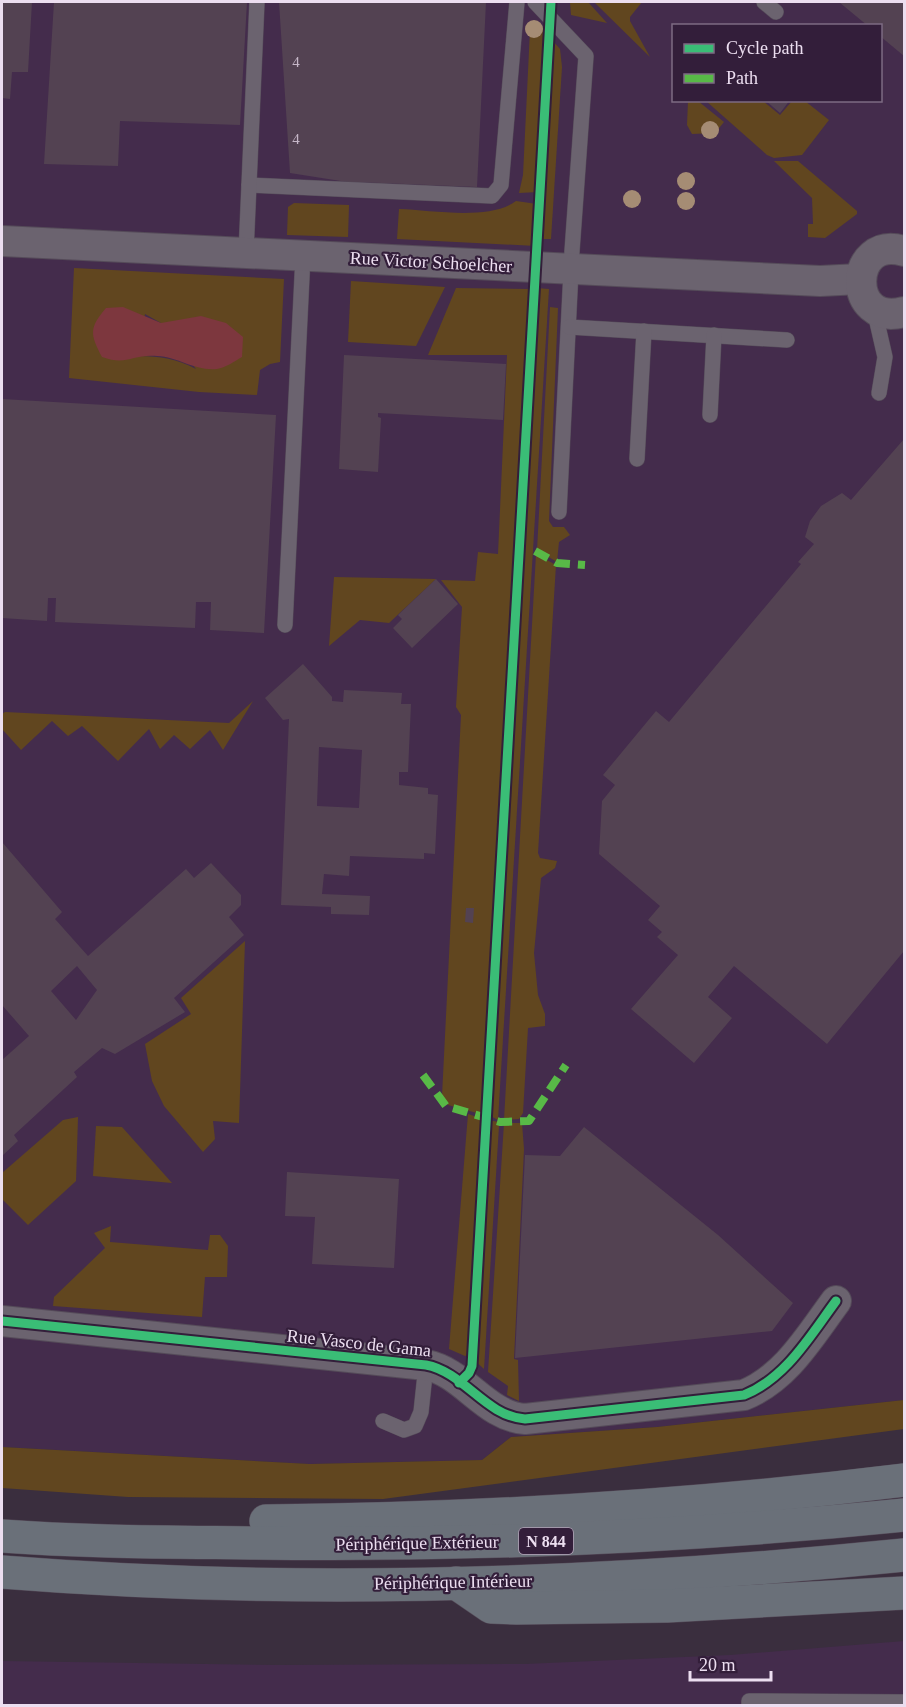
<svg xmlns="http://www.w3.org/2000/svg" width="906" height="1707" font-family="Georgia,serif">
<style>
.built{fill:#442c4c;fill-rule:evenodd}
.green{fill:#61461f;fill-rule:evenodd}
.water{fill:#7d373e}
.building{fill:#534252;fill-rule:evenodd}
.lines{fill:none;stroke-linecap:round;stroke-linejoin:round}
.lane-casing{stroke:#554b59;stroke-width:16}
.street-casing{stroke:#554b59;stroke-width:32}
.highway-casing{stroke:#554b59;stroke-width:34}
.lane{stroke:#6b636f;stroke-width:15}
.street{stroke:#6b636f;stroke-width:30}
.highway{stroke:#6a7079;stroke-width:33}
.quiet{stroke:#58b947;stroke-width:8;stroke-dasharray:15 8;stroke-linecap:butt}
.cycleway-casing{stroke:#331e3a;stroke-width:13}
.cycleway{stroke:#3abd76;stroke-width:9}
.tree{fill:#a58c74}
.labels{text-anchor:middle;stroke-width:4.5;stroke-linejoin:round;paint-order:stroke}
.number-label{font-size:15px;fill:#c6b7c8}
.shield{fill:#331e3a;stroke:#b4a4b9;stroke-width:1.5}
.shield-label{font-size:16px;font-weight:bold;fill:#ecdef0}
.street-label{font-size:18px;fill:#ecdef0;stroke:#331e3a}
</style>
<rect width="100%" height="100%" fill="#3a2e3e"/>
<g class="built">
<path d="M2 2H904V1400L657 1427 511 1437 482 1460 310 1464 2 1447ZM674 26H880V100H674Z"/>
<path d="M904 1641V1705L2 1706V1661L278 1665 525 1664 730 1655Z"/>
</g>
<g class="green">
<path d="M570 2H588L607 23 571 15Z"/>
<path d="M594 2H642L630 17V21L650 57Z"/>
<path d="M540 24 546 33 547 41 538 192 519 193 523 175 530 30 534 25Z"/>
<path d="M552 40 560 49 562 67 551 239H540L538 231Z"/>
<path d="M688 101H698L724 122 715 133 692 134 687 125Z"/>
<path d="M706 101H763L780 115 792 101H805L829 120 802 155 774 158 767 155Z"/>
<path d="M774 161H798L857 211V214L825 238 808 237V224H813L812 198Z"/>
<path d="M516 201 537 204 536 246 397 239 399 209C431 210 490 221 516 201Z"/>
<path d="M294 203 349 205 348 237 287 235 288 207Z"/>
<path d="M74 268 284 279 280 362 270 364 260 370 257 395 199 392 69 378ZM145 314 161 323 196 369C177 359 160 356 139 356Z"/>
<path d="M351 281 445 287 416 346 348 342Z"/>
<path d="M456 288 531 289 484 1115 448 1105 442 1096 461 715 456 707 462 607 441 580 475 581 478 552 498 554 507 355H428Z"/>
<path d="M536 288 549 289 498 1120 487 1114Z"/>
<path d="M550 307 558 308 549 521 553 527H564L570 535 559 542 557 562 537 550Z"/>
<path d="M536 554 556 565 538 853 540 858 557 861 555 868 541 878 534 953 538 995 545 1014V1026L528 1028 523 1113 519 1119 504 1120Z"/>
<path d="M334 577 436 579 389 623 360 620 329 646Z"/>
<path d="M253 701 223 750 210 730 190 749 174 735 160 749 149 729 118 761 82 726 68 736 52 721 21 750 2 729V714L5 712 229 723Z"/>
<path d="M245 941 239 1123 213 1121 215 1139 203 1152 164 1106 152 1081 145 1044 191 1014 181 998Z"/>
<path d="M468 1114 483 1119 472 1349 470 1354 465 1356 449 1349Z"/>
<path d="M78 1117 76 1181 28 1225 2 1199V1173L63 1120Z"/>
<path d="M488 1120 499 1122V1126L484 1369 473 1359Z"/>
<path d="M504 1123H522L524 1149 514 1359 518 1360 519 1401 507 1395 508 1386 488 1372Z"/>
<path d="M96 1126 122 1127 172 1183 93 1176Z"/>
<path d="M111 1226 110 1242 208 1250 210 1235H220L228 1246 227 1277H205L202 1317 53 1306 54 1297 105 1248 94 1233Z"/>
<path d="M904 1400V1429L383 1499 128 1497 2 1488V1447L310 1464 482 1460 511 1437 657 1427Z"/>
</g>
<path class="water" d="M123 307 161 323 201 316 226 323 243 337 242 357C235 361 225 368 217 369 194 371 179 357 157 356 132 354 127 366 102 357 90 334 89 328 106 308Z"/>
<g class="building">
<path d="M2 2H32L28 72H12L10 99 2 98Z"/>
<path d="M54 2H247L240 125 120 121 118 166 44 164Z"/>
<path d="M279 2H486L477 187 357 182 352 192 347 182 290 173Z"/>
<path d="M839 2H904V56L880 36V26H868Z"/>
<path d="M765 100H790L780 113Z"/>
<path d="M344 355 506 364 503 420 378 413V417L381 418 378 472 339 469Z"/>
<path d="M2 399 276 415 264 633 210 630 211 602H196L195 628 55 622 56 598H48L47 621 2 618Z"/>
<path d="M904 439V951L827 1044 734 966 708 997 732 1018 694 1063 631 1009 678 955 657 937 662 932 648 920 660 906 599 854 602 801 615 785 603 775 656 711 669 722 801 564 798 562 814 544 805 537 810 521 821 506 842 493 851 500Z"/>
<path d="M436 579 458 604 412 648 393 628 402 619 398 615Z"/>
<path d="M303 664 332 697V701L343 702 344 690 402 693 401 704H411L408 772H399V785L428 788V794L438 795 435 854 424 853V859L350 856 349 876 324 874 322 894 370 896 369 915 331 914V907L281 905 289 719 283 720 265 698ZM319 747 362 750 359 808 317 806Z"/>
<path d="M2 842 62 912 55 919 88 956 186 869 194 878 211 863 241 895V905L229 917 244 935 174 998 185 1012 115 1054 102 1048 74 1072 77 1077 14 1135 18 1141 2 1156V1060L29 1036 2 1005ZM77 966 97 990 76 1020 51 991Z"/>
<path d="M466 908H474L473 923 465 922Z"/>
<path d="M584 1127 718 1235 793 1303 772 1331 515 1358 525 1155 560 1156Z"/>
<path d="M287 1172 399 1179 394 1268 312 1264 315 1217 285 1216Z"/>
</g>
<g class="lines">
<g class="lane-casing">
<g id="lane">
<path d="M535 2 586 56 572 251 559 512"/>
<path d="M764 2 776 12"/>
<path d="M249 185 492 196 501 185 517 2"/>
<path d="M246 253 257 2"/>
<path d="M874 309 885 357 879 393"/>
<path d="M569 327 787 340"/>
<path d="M710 415 714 335"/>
<path d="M637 459 644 331"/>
<path d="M285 625 303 256"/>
<path d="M383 1421 404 1430 415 1426 421 1412 426 1365"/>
<path d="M749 1706V1701L904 1702"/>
</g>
</g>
<g class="street-casing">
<g id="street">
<path d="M2 241 820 281 860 279"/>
<path d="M904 251C848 234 846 328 904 312"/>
<path d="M2 1321 426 1365C464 1372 485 1416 525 1419L744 1395C786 1378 810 1336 836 1301"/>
</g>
</g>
<g class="highway-casing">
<g id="highway">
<path d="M266 1521C480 1519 693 1506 904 1480"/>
<path d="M2 1536C84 1542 168 1542 251 1543 470 1546 687 1537 904 1515"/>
<path d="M2 1572C302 1596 605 1585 904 1555"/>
<path d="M456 1583 491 1607 517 1608 667 1606 904 1593"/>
</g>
</g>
<use href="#lane" class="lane"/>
<use href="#street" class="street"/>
<use href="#highway" class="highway"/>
<g class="quiet">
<path d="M535 551 557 563 585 565"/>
<path d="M423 1075 446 1106 500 1122 529 1121 566 1065"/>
</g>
<g class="cycleway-casing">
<g id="cycleway">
<path d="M2 1321 426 1365C464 1372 485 1416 525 1419L744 1395C786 1378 810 1336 836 1301"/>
<path d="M459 1383 469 1373 472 1366 551 2"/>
</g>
</g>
<use href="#cycleway" class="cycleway"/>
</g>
<g class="tree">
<circle cx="534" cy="29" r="9"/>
<circle cx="710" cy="130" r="9"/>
<circle cx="686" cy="181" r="9"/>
<circle cx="632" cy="199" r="9"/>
<circle cx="686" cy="201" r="9"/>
</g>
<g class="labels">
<g class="number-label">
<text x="296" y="67">4</text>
<text x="296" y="144">4</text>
</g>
<rect class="shield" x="519" y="1528" width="54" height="26" rx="4.5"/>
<g class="shield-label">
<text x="546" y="1547">N 844</text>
</g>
<g class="street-label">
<text transform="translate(431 262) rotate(3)" y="6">Rue Victor Schoelcher</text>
<text transform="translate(359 1343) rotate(6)" y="6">Rue Vasco de Gama</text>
<text transform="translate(417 1543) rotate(-1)" y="6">Périphérique Extérieur</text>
<text transform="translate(453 1582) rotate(-1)" y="6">Périphérique Intérieur</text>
</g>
</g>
<rect width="906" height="1707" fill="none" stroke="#ecdef0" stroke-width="6"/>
<rect x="672" y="24" width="210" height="78" fill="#331e3a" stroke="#7d6b83" stroke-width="1.5"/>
<rect x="684" y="44" width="30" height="9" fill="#3abd76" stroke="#7d6b83" stroke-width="1.5"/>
<text x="726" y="54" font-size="18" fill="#ecdef0">Cycle path</text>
<rect x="684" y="74" width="30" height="9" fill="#58b947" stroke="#7d6b83" stroke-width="1.5"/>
<text x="726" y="84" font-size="18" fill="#ecdef0">Path</text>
<path d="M690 1671v9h81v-9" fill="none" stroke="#ecdef0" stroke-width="3"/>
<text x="699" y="1671" font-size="18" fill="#ecdef0" stroke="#331e3a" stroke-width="4.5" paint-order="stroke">20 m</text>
</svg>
